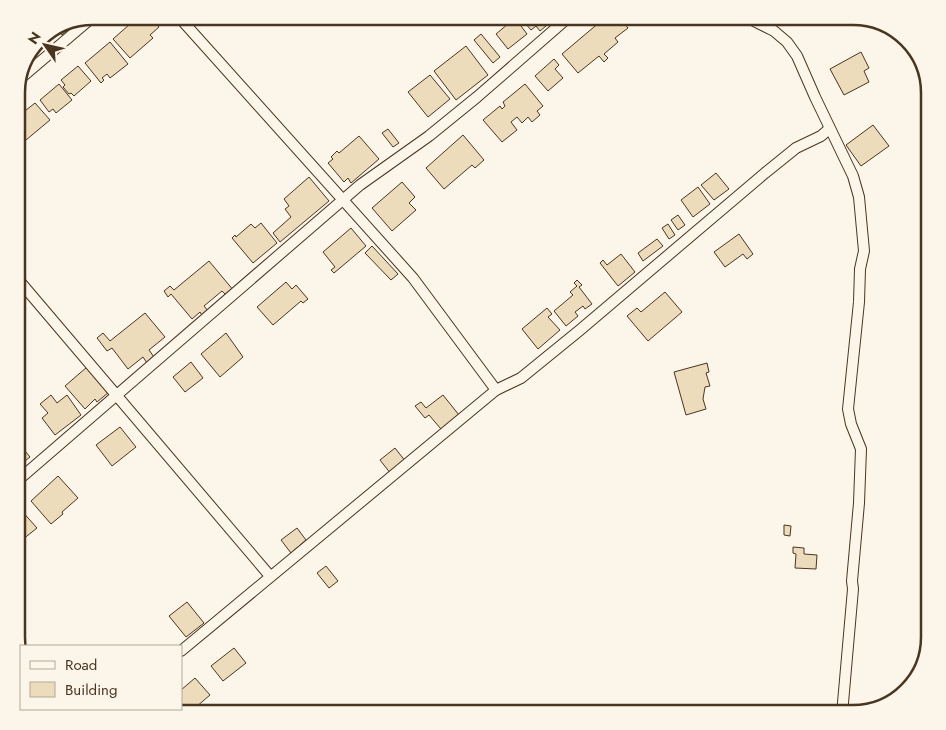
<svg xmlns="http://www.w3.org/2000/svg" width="946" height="730" font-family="Jost,sans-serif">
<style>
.building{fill:#ecdcbc;stroke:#4a3520}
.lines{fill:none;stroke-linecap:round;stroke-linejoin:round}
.street-casing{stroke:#4a3520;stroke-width:12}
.street{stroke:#fbf6e9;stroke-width:10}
.rim{fill:none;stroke:#4a3520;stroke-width:2.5}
</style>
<rect width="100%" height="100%" fill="#fbf6e9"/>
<g class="building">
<path d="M139 16H149L159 27 150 35 153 38 130 58 113 39Z"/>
<path d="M519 16H547L542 21 546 26 540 31 536 26 531 30Z"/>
<path d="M607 16H618L628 28 615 38 618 42 604 54 608 58 604 62 599 56 578 73 562 54Z"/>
<path d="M515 18 527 34 508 49 496 34Z"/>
<path d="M81 21 75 25 77 28 70 33 68 30 62 35 58 29Z"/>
<path d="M53 31 56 35 38 49 37 47 42 35Z"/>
<path d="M481 34 500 57 493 63 474 40Z"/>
<path d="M110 42 128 64 110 78 107 74 102 78 104 80 101 83 85 63Z"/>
<path d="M466 46 488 75 456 100 434 71Z"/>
<path d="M861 52 869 68 864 71 869 82 844 95 830 69Z"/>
<path d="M554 59 559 65 555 69 563 78 548 91 535 76Z"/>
<path d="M78 66 91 81 74 96 71 93 69 94 63 87 65 85 61 80Z"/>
<path d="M430 75 450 99 428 117 408 92Z"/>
<path d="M59 84 72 100 56 113 53 109 49 112 40 100Z"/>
<path d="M525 84 543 106 537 111 540 115 532 122 528 117 522 123 517 117 511 122 517 130 502 142 483 120 500 106 502 109 505 106 503 102Z"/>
<path d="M35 103 50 120 26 140 16 128V118Z"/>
<path d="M873 125 889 146 861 166 846 145Z"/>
<path d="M388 129 399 143 393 147 382 133Z"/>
<path d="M463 135 484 160 475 168 472 165 444 189 426 168Z"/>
<path d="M359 136 379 159 351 183 348 178 344 182 328 163 333 159 331 157 337 151 339 153Z"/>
<path d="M716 173 729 189 714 200 701 185Z"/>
<path d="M309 177 329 201 280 242 273 233 291 217 285 209 289 206 284 199Z"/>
<path d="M402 182 415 197 409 203 416 210 392 231 372 208Z"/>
<path d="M698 187 710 204 693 217 681 200Z"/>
<path d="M678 215 685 225 678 230 671 220Z"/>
<path d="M261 223 277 243 253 263 232 238 235 235 236 237 251 224 255 228Z"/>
<path d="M668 224 675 235 669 239 662 228Z"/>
<path d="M351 228 366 246 334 273 331 270 335 267 323 252Z"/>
<path d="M739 234 753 254 747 259 743 254 725 267 714 252Z"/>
<path d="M657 239 663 246 643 261 638 253Z"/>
<path d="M372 246 398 274 391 280 365 253Z"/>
<path d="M621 254 635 272 618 286 600 263 603 260 607 265Z"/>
<path d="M209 261 234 291 227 296 222 291 204 306 209 312 203 317 200 312 192 319 171 294 168 297 164 291 170 286 174 290Z"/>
<path d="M577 280 582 285 579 287 592 304 585 309 583 306 575 312 578 316 566 326 554 311 573 295 570 292 577 286 574 283Z"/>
<path d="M286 282 292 289 296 285 308 299 303 303 301 301 273 325 257 307Z"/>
<path d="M665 292 682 312 648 341 627 316 637 308 641 312Z"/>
<path d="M547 308 552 314 548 317 560 330 538 349 522 329Z"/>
<path d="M145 313 165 337 149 350 154 357 147 363 143 357 128 369 112 348 107 351 97 338 103 333 110 341Z"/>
<path d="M226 333 243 357 220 377 201 354Z"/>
<path d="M191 362 203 378 185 392 173 377Z"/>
<path d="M707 363 709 372 706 373 710 386 705 387 703 399 706 409 686 415 674 372Z"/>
<path d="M87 367 109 392 97 402 95 399 85 409 65 386Z"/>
<path d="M51 395 57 403 67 395 81 415 55 435 42 418 48 413 40 404Z"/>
<path d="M443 395 459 415 441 429 429 415 425 418 415 406 421 402 426 408Z"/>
<path d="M120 427 136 447 112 466 96 445Z"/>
<path d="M16 440 30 457 16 468Z"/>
<path d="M395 448 406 462 391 474 380 460Z"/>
<path d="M58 476 78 498 62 512 63 514 51 524 31 501Z"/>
<path d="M21 510 37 528 22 540 25 544 16 552V514Z"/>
<path d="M784 525 791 526 790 536 784 535Z"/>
<path d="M297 528 306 540 291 553 281 540Z"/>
<path d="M793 547 804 548V554L817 555 816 569 795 568 796 554 793 553Z"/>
<path d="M326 566 338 581 329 588 317 573Z"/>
<path d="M187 602 204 623 186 637 169 616Z"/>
<path d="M234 648 246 663 223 681 211 666Z"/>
<path d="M195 678 210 695 188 714H174L169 709H181V690Z"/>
</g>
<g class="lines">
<g class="street-casing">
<g id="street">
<path d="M178 16 413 278 496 390"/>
<path d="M744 16 774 31 787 42 797 56 815 97 853 176 859 197 864 251 860 269 859 302 848 409 851 424 861 449 859 503 852 581 853 589 842 714"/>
<path d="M21 78 94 16"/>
<path d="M16 277 270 576"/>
<path d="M16 482 360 185 429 136 477 97 570 16"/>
<path d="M181 651 496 390 521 378 580 330 765 173 796 148 821 136 829 129"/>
<path d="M107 714 113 709"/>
</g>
</g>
<use href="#street" class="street"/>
</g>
<path d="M0 0H946V730H0ZM93 25H853A68 68 0 0 1 921 93V637A68 68 0 0 1 853 705H93A68 68 0 0 1 25 637V93A68 68 0 0 1 93 25Z" fill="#fbf6e9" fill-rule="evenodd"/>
<path class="rim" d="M93 25H853A68 68 0 0 1 921 93V637A68 68 0 0 1 853 705H93A68 68 0 0 1 25 637V93A68 68 0 0 1 93 25Z"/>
<rect x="20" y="645" width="162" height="65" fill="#fbf6e9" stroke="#b4a999"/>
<rect x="30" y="661" width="25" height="8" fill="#fbf6e9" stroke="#b4a999"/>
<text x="65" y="670" font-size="15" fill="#4a3520">Road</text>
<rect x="30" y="682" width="25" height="15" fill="#ecdcbc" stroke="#b4a999"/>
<text x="65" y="695" font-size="15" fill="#4a3520">Building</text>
<g transform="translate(45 45) rotate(304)" stroke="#fbf6e9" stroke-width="4" paint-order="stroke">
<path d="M0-4L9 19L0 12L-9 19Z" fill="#4a3520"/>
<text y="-8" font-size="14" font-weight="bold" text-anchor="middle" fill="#4a3520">N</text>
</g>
</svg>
